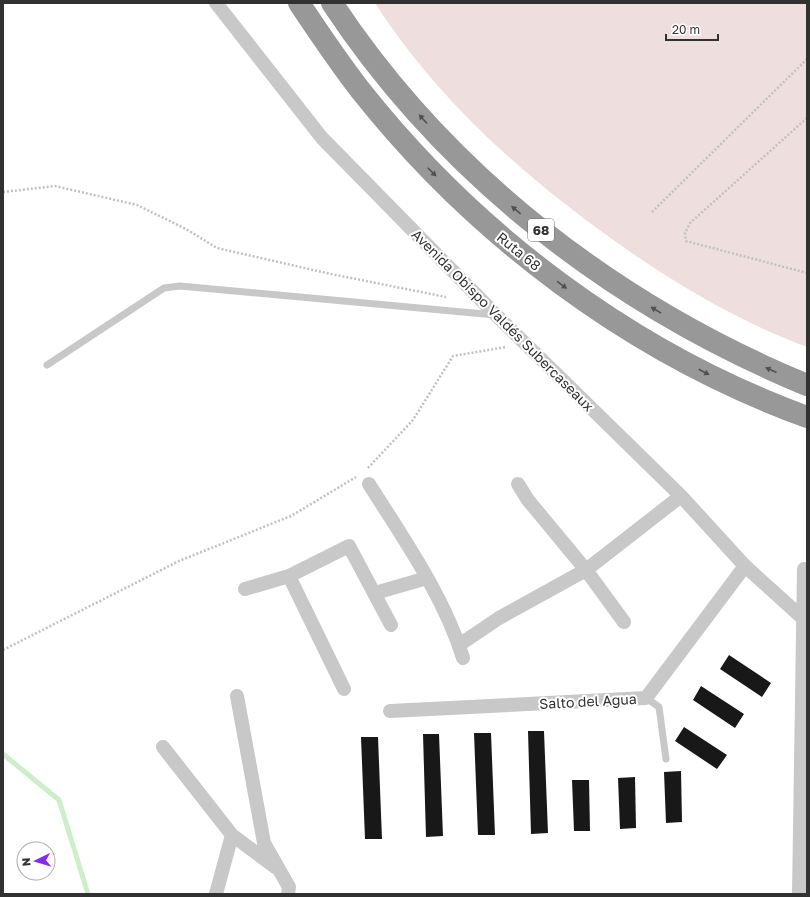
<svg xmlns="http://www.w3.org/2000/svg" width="810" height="897" font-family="'Golos Text',sans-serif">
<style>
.green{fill:#eedfde}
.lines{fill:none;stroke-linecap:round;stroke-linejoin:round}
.stream{stroke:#ccefca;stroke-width:5}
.building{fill:#181818}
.path{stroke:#c1c1c1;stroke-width:2.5;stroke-dasharray:2 2;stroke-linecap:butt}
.service{stroke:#c8c8c8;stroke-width:7}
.minor{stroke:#c8c8c8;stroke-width:14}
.motorway{stroke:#989898;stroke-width:22}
.oneway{fill:#505050}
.labels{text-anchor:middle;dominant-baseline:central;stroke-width:4;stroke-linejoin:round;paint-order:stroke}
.shield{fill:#fff;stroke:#6f6f6f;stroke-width:1}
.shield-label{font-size:13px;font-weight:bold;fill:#313131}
.street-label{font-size:14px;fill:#313131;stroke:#fff}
</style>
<rect width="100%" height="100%" fill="#fff"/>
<path class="green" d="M 375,3 L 807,3 L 807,347 C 737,321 672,282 612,239 C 521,174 436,98 375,3 Z"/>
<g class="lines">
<path class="stream" d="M 3,754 L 59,800 L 88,894"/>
</g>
<path class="building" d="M 729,655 L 771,683 L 762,697 L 720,669 Z
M 701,686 L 744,714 L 735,728 L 693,700 Z
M 684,727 L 727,755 L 717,769 L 675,741 Z
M 528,731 L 544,731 L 548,833 L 531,834 Z
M 474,733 L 491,733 L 495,835 L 478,835 Z
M 423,734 L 439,734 L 443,836 L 426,837 Z
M 361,737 L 378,737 L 382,839 L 365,839 Z
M 681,771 L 682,822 L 666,823 L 664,772 Z
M 635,777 L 636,828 L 620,829 L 618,778 Z
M 572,780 L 589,780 L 590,831 L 574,831 Z"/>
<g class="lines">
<path class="path" d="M 807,118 L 690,223 L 685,233 L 686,241 L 807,273
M 3,192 L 55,186 L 137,205 L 186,229 L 217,248 L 331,274 L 446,297
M 652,212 L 807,59
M 368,468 L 413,420 L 453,356 L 506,347
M 3,650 L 179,561 L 291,516 L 356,477"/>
<path class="service" d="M 47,365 L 164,288 L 180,286 L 495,315
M 646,698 L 659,707 L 666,759"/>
<path class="minor" d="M 216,3 L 322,138 L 497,316 L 681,496 L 745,566 L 807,622
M 369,484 C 403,538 444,596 463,658
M 518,484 L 528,500 L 586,570 L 624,622
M 289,576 L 344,689
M 245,589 L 289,576 L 349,546 L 391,625
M 375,593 L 427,578
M 459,645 L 499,618 L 586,570 L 681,496
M 237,696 L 264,843 L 289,887 L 288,894
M 390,711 L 646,698 L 745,566
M 163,747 L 232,835 L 275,867
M 216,894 L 232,835
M 799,894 L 804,569"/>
<path class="motorway" d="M 299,3 C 319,33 339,63 361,91 C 476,236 632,353 807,417
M 332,3 C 446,176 616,306 807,385"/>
</g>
<defs><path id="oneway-solid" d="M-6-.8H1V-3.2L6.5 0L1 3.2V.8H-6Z"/></defs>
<g class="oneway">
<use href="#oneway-solid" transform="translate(423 119) rotate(-132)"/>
<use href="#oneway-solid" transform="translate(432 172) rotate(45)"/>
<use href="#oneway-solid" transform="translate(516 210) rotate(-140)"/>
<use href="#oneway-solid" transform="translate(562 285) rotate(36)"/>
<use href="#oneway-solid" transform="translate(656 310) rotate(-149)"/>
<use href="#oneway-solid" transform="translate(771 370) rotate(-156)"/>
<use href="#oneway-solid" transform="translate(704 372) rotate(28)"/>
</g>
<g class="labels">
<rect class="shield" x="528" y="219" width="26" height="22" rx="3"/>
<g class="shield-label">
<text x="541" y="230">68</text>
</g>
<g class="street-label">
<text transform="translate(519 251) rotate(39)">Ruta 68</text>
<text transform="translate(503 320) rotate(45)">Avenida Obispo Valdés Subercaseaux</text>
<text transform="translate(588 701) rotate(-3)">Salto del Agua</text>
</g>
</g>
<rect width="810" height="897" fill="none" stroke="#313131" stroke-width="8"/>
<g transform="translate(36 861) rotate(265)"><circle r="19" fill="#ffffff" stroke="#adadad"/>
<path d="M0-3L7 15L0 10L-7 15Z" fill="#872af1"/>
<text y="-6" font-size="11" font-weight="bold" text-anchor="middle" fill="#313131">N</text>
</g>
<path d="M666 34v6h52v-6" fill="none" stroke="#313131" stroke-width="2"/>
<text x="672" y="34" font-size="12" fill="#313131" stroke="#ffffff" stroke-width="3" paint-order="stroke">20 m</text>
</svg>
